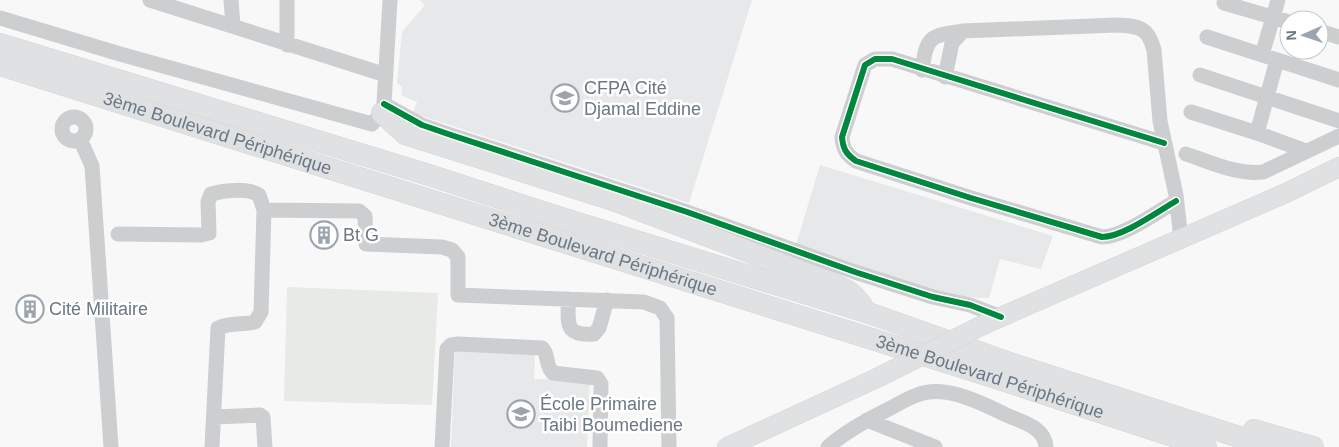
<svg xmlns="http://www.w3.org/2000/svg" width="1339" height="447" font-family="Arial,sans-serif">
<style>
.built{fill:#e7e8e9}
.green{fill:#e7eae5}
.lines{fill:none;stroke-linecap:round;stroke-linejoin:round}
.major-casing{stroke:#d5d6d6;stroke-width:20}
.highway-casing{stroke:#d5d5d6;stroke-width:22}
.minor{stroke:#cdcecf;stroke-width:15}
.major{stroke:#e0e1e2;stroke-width:19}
.highway{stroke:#e0e1e2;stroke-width:21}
.major-bridge-casing{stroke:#d5d6d6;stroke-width:20;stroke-linecap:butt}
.major-bridge{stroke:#e0e1e2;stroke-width:19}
.cycleway-casing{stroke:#fff;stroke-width:9}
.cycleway{stroke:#00873e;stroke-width:6}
.labels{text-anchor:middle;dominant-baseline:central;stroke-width:5;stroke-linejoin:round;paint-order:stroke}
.poi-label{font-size:18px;fill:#6a7886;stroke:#fff;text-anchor:start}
.street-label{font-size:18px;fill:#6a7886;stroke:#fff}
</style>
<rect width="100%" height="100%" fill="#f8f8f8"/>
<path class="built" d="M 420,0 L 752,0 L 689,203 L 413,113 L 417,102 L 401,95 L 402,87 L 397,83 L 402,32 L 425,5 Z
M 820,165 L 1053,236 L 1041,269 L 1000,259 L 989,298 L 951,297 L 795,248 Z
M 455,351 L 535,354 L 534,379 L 590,381 L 587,447 L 451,447 Z"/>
<path class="green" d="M 287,287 L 438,293 L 432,405 L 284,401 Z"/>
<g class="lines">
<g class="major-casing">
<path id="major" d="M 987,323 L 1286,193 L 1339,167
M 727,447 L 877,378"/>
</g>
<g class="highway-casing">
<g id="highway">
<path d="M 0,44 L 429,175 L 555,216 L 866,312 L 1010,363 L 1270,447"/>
<path id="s1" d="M 0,65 L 993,377 L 1206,447"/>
<path d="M 382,113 L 405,134 L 613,200 L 818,278 C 842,288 852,288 866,312"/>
<path d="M 1254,430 L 1313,447"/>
</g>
</g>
<path class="minor" d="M 150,0 L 386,75
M 231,0 L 233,26
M 287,0 L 287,45
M 1224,3 L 1289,22
M 0,18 L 120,54 L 372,124 L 382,113 L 384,104 L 390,0
M 1319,31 L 1339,37
M 1207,37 L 1339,80
M 1262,55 L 1278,0
M 922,70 C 927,36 929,36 963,31 L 1117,25 C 1139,26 1148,27 1154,50 L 1160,121 L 1176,195 L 1181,239
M 1200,75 L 1339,121
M 945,77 L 952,43 L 963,31
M 384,104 L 422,125 L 451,135 L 687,212 L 855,272 L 933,297 L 970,305 L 1001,317
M 1191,112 L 1257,133 L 1306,151
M62 129a12 12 0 1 1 24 0a12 12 0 1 1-24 0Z
M 1257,133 L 1277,60
M 80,139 L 92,166 L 111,447
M 1164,143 L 892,59 L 875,59 L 865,65 L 842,137 C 843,149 846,154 856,161 L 971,198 L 1102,237 C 1123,237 1157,212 1176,201
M 1186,154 C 1210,162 1237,175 1263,172 L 1339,136
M 264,210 L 359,211 L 365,216 L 366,244 L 442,247 L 452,250 L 458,257 L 458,295 L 644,302 L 660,308 L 667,318 L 669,447
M 118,234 L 201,235 L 209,233 L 208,202 L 211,194 C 225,190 248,188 259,195 L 264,210 L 261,312 L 255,322 C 243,325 229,322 218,328 L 212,447
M 568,299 C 569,323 563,336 594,334 L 599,328 L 607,300
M 214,417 L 260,415 L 263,417 L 265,447
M 867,420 L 935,447
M 442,447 L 447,349 L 451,345 L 458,344 L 542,348 C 549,354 545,366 553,373 L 597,378 L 601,384 L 600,447
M 828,447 C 845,432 863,422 883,412 C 894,407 905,399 917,395 C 947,383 984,405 1011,417 C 1026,423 1045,429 1046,447"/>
<use href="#major" class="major"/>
<use href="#highway" class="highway"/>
<g class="major-bridge-casing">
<path id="major-bridge" d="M 877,378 L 987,323"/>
</g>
<use href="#major-bridge" class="major-bridge"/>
<g class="cycleway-casing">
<path id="cycleway" d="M 384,104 L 422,125 L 451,135 L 687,212 L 855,272 L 933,297 L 970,305 L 1001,317
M 1164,143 L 892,59 L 875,59 L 865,65 L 842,137 C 843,149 846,154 856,161 L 971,198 L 1102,237 C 1123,237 1157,212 1176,201"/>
</g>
<use href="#cycleway" class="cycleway"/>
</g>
<defs>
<g id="university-ring" transform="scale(1.4375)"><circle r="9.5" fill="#fff" stroke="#9ca5ae" stroke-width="1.5"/><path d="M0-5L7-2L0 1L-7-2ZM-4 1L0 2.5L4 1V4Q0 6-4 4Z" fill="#9ca5ae"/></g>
<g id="building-ring" transform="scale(1.4375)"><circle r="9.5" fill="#fff" stroke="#9ca5ae" stroke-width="1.5"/><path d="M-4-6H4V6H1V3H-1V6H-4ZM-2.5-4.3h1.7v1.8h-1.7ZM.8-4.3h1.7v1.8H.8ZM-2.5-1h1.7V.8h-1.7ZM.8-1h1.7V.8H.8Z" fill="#9ca5ae"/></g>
<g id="school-ring" transform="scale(1.4375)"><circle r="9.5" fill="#fff" stroke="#9ca5ae" stroke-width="1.5"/><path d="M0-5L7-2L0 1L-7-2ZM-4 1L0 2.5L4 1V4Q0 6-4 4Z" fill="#9ca5ae"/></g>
</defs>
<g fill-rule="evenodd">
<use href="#university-ring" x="565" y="98"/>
<use href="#building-ring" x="324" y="235"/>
<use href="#building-ring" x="30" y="309"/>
<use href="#school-ring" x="521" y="414"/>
</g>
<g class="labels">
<g class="poi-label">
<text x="584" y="88">CFPA Cité<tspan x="584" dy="21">Djamal Eddine</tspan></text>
<text x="343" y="235">Bt G</text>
<text x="49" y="309">Cité Militaire</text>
<text x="540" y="404">École Primaire<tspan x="540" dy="21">Taibi Boumediene</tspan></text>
</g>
<g class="street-label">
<text stroke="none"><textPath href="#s1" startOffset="228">3ème Boulevard Périphérique</textPath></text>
<text stroke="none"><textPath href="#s1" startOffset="632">3ème Boulevard Périphérique</textPath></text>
<text stroke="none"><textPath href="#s1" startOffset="1038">3ème Boulevard Périphérique</textPath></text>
</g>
</g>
<g transform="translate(1304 35) rotate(268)"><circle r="24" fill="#ffffff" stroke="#c3c9cf"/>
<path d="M0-4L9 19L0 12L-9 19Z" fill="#9ca5ae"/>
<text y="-8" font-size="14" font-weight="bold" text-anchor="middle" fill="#6a7886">N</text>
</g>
</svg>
